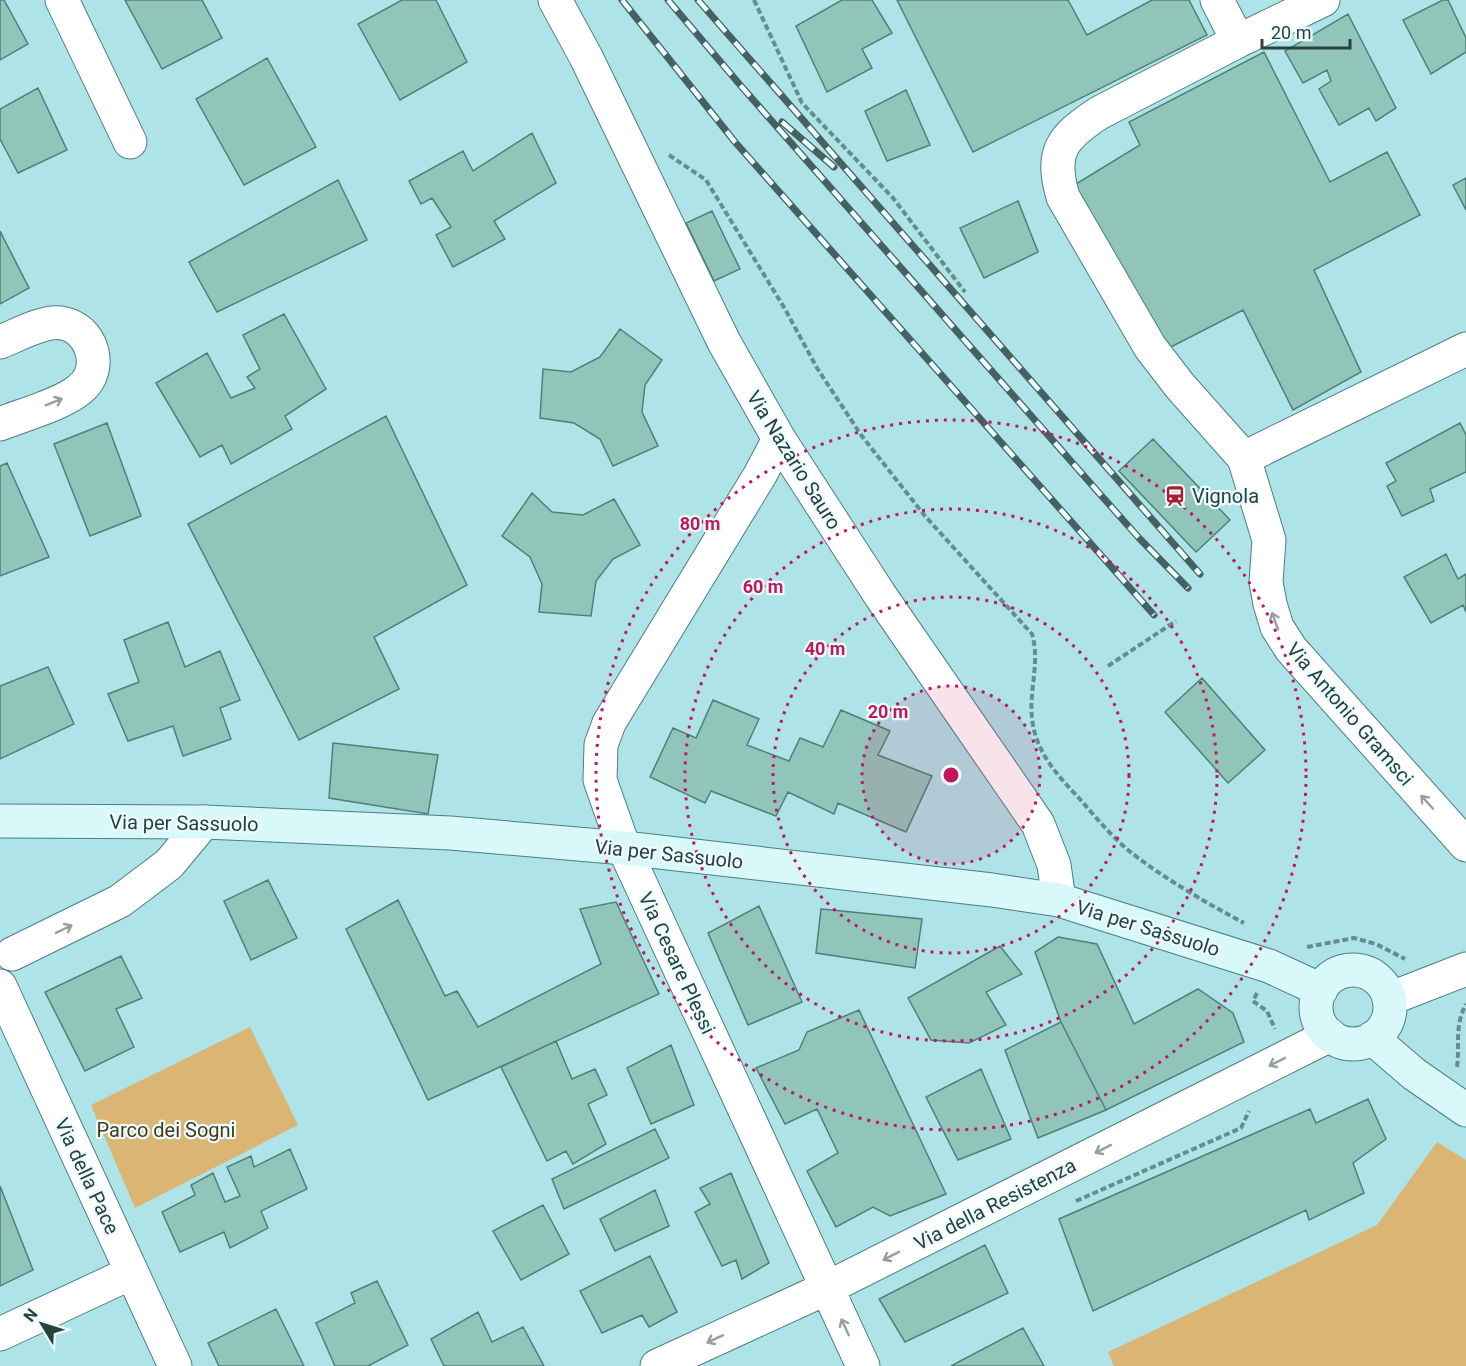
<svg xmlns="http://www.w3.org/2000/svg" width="1466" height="1366" font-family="Roboto,sans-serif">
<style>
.green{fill:#dab574}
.building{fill:#92c5ba;stroke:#4f8077;stroke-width:1.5}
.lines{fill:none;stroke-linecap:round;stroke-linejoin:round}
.street-casing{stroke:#4b7f82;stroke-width:35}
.secondary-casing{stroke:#4b7f82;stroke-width:35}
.path{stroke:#678c8e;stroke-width:4;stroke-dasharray:6 3;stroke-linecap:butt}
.street{stroke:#fff;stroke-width:33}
.secondary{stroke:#d9f8f9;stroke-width:33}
.rail-casing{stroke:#456263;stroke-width:7}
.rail{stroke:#edfdfe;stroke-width:4.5;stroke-dasharray:14;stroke-linecap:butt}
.oneway{stroke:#94a0a0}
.ring{fill:none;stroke:#c2185b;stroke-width:3;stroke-dasharray:3 6}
.labels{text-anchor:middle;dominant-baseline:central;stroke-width:4.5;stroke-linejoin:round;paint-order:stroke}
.street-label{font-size:20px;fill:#2a4041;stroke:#edfdfe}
.poi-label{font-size:20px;fill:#2a4041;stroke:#edfdfe;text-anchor:start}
.park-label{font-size:20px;fill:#49391b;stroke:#edfdfe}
.centre{fill:#c2185b;stroke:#edfdfe;stroke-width:3}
.ring-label{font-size:18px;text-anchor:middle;font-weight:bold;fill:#c2185b;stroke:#edfdfe;stroke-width:4.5;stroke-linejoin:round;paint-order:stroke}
</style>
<rect width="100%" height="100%" fill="#aee4e7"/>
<path class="green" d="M 250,1027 L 298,1125 L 135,1208 L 91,1105 Z
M 1437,1142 L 1466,1160 L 1466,1366 L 1114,1366 L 1108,1352 L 1377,1225 Z"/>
<path class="building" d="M 0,0 L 4,0 L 28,44 L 0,60 Z
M 125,0 L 202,0 L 222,38 L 162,69 Z
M 402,0 L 436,0 L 467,62 L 400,100 L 358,24 Z
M 842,0 L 872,0 L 892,33 L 862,49 L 872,68 L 827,92 L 796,26 Z
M 897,0 L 1068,0 L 1087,35 L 1152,0 L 1189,0 L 1207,35 L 973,152 Z
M 1443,0 L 1448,0 L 1466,38 L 1466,52 L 1431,74 L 1403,20 Z
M 1348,14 L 1396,108 L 1376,121 L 1369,108 L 1339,125 L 1319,89 L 1331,81 L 1327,70 L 1303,83 L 1285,51 Z
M 1264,52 L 1330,182 L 1387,152 L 1420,215 L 1314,270 L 1361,372 L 1293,410 L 1243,310 L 1167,349 L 1071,187 L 1140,145 L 1129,122 Z
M 267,58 L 316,147 L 244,185 L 196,99 Z
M 38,88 L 67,150 L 18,173 L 0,139 L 0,109 Z
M 906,90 L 930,145 L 887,161 L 865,111 Z
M 532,133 L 556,183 L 494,221 L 505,239 L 453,267 L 436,235 L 451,227 L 432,198 L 421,204 L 409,181 L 463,151 L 473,171 Z
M 1466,178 L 1466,210 L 1453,185 Z
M 338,180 L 367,240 L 217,312 L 189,262 Z
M 1018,201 L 1038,252 L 984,278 L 960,228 Z
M 712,211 L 740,269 L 714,281 L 686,223 Z
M 0,231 L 29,288 L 0,304 Z
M 284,314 L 326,389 L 285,416 L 292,429 L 231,464 L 222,445 L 200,457 L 156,383 L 207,353 L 231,398 L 255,388 L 247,377 L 260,369 L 243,335 Z
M 620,329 L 662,360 L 645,385 L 642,412 L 658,446 L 613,466 L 600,439 L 574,423 L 540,418 L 543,369 L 571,372 L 600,357 Z
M 386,416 L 467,585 L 374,637 L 399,689 L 299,740 L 188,524 Z
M 107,423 L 141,516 L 90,536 L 54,444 Z
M 1460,423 L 1466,435 L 1466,472 L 1430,489 L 1434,501 L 1402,516 L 1387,486 L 1396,481 L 1386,463 Z
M 1153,439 L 1230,520 L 1196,552 L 1119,471 Z
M 7,463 L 49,557 L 0,576 L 0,466 Z
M 532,493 L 552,512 L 583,515 L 614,499 L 640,545 L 613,559 L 596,581 L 591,616 L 539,612 L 542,584 L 530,557 L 502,536 Z
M 1446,554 L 1458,579 L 1466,574 L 1466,612 L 1463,605 L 1431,623 L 1404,577 Z
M 168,622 L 185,667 L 220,651 L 240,700 L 220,708 L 231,739 L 183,756 L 173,726 L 128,741 L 108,694 L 139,682 L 124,640 Z
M 48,667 L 74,724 L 0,759 L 0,686 Z
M 1202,678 L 1265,750 L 1228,783 L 1165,712 Z
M 713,700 L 759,719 L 747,745 L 789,761 L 800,738 L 823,747 L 841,710 L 890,731 L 878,755 L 932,776 L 906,832 L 838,803 L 834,814 L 788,792 L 776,816 L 711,791 L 705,803 L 650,777 L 673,728 L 696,738 Z
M 333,743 L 438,755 L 428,814 L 329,798 Z
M 268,880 L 297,938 L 251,960 L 224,901 Z
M 398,900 L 445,996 L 457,991 L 478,1027 L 601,964 L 580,909 L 616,902 L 659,994 L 428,1100 L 346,929 Z
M 759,906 L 802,1002 L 748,1025 L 708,933 Z
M 821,909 L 922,919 L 915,968 L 816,953 Z
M 1058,937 L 1097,944 L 1134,1024 L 1198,989 L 1233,1013 L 1244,1042 L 1106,1110 L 1061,1022 L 1035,952 Z
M 1000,946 L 1022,974 L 986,992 L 1006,1025 L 969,1043 L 931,1040 L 908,998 Z
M 121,956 L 142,998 L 116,1009 L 134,1047 L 85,1071 L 45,992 Z
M 859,1010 L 946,1194 L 890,1216 L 873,1207 L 836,1227 L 807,1171 L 838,1153 L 817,1109 L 785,1124 L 756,1068 L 799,1050 L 807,1032 Z
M 1061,1022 L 1106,1110 L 1038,1138 L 1005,1050 Z
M 556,1041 L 572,1079 L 595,1069 L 607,1095 L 588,1104 L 606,1144 L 573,1164 L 566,1151 L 547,1161 L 501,1067 Z
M 671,1045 L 694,1105 L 651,1124 L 627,1068 Z
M 981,1069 L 1011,1139 L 958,1160 L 926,1097 Z
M 1368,1099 L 1386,1139 L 1353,1163 L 1364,1193 L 1309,1220 L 1306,1210 L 1093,1311 L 1059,1219 L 1310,1109 L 1316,1123 Z
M 655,1129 L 669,1158 L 564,1209 L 552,1179 Z
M 290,1149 L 307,1189 L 261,1211 L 268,1228 L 230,1248 L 224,1232 L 180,1252 L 162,1212 L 195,1195 L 191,1185 L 213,1173 L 225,1202 L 240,1196 L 227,1167 L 251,1156 L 254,1167 Z
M 731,1173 L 769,1263 L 742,1279 L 736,1260 L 722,1266 L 695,1212 L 710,1204 L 700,1188 Z
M 0,1186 L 33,1270 L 0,1286 Z
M 655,1190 L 669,1226 L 615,1251 L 600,1219 Z
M 543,1205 L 569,1254 L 521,1280 L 493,1231 Z
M 985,1245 L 1008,1293 L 905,1342 L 879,1299 Z
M 650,1256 L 677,1312 L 649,1327 L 642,1315 L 602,1333 L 580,1291 Z
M 377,1281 L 408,1345 L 368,1366 L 335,1366 L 316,1323 L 355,1303 L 351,1293 Z
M 276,1309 L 304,1366 L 219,1366 L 208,1343 Z
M 478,1312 L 492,1342 L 523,1327 L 544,1366 L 444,1366 L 431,1339 Z
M 1023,1328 L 1044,1366 L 951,1366 Z"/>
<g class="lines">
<g class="street-casing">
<path id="street" d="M 62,0 L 130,142
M 555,0 L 586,57 L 724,342 L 779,439 L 880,595 L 1038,824 L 1054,865 L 1059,900
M 1217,0 L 1238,41
M 1323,0 L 1238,41 L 1099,113 C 1061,138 1050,152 1063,197 L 1150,347 L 1180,386 L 1244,458 L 1269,540 L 1266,582 L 1270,604 L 1277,627 L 1291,649 L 1466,845
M 0,342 C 16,336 44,320 61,323 C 92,327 105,369 80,389 C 63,404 22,415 0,424
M 779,439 L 760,475 L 609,723 L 601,745 L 600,780 L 624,848 L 863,1366
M 1244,458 L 1466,349
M 12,954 L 120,901 L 169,864 L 204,822
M 0,986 L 175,1366
M 1389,999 L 1466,969
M 0,1334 L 131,1273
M 657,1366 L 827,1288 L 1330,1035"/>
</g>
<g class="secondary-casing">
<path id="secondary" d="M 0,821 L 204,822 L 450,833 L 624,848 L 992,890 L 1059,900 L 1269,966 L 1321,990
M1316 1007a37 37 0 1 1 74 0a37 37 0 1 1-74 0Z
M 1372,1038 L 1414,1074 L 1466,1110"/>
</g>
<path class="path" d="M 754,0 L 802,103 L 893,198 L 965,292
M 669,155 L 706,180 L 785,309 L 817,368 L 861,435 L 925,516 L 1032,634 C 1041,664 1027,694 1033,725 C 1038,754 1058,776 1078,797 C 1094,815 1110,835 1128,850 C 1160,876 1208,904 1244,923
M 1108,666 L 1176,621
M 1307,947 L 1354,938 L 1376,944 L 1405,959
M 1257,993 L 1253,1001 L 1267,1011 L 1275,1029
M 1457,1067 C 1460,1044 1454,1027 1466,1004
M 1076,1201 L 1241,1128 L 1249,1111"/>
<use href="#street" class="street"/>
<use href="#secondary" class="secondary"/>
<g class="rail-casing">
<path id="rail" d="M 622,0 L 735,142 L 1154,615
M 668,0 L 741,86 L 1099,493 L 1139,538 L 1188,588
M 698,0 L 1200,574
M 782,122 L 834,167"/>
</g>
<use href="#rail" class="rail"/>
</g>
<defs><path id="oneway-shaft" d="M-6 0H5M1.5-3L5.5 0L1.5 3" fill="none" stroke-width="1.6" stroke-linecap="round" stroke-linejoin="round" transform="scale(1.5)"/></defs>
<g class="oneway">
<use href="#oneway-shaft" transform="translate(54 402) rotate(-22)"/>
<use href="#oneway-shaft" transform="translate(1275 621) rotate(-110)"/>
<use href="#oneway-shaft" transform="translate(1427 802) rotate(-132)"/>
<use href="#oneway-shaft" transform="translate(64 929) rotate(-26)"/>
<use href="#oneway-shaft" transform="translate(1277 1062) rotate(153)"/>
<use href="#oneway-shaft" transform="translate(1103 1149) rotate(153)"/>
<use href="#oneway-shaft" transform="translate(891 1256) rotate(153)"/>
<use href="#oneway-shaft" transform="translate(845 1327) rotate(-115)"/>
<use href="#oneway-shaft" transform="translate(715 1339) rotate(155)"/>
</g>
<circle cx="951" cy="775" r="89" fill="#c2185b" fill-opacity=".12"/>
<g class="ring">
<circle cx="951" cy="775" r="89"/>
<circle cx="951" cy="775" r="178"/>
<circle cx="951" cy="775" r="266"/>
<circle cx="951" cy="775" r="355"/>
</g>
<defs>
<g id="station-bare" transform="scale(1.62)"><path d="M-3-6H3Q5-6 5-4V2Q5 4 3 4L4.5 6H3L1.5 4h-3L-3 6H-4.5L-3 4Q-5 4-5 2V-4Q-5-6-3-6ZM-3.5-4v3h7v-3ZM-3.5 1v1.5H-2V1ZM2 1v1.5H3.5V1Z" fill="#af1b31" stroke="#edfdfe" stroke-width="2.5" paint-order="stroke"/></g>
</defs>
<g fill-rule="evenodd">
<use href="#station-bare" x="1175" y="496"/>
</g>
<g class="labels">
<g class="street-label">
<text transform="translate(794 460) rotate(58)">Via Nazario Sauro</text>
<text transform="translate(1350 714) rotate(49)">Via Antonio Gramsci</text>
<text transform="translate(184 823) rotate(1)">Via per Sassuolo</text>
<text transform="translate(669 854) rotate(6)">Via per Sassuolo</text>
<text transform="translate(1148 928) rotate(17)">Via per Sassuolo</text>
<text transform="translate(677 963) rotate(65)">Via Cesare Plessi</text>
<text transform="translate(87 1176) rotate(65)">Via della Pace</text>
<text transform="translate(995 1204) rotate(-27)">Via della Resistenza</text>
</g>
<g class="poi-label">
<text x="1192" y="496">Vignola</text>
</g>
<g class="park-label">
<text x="166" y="1130">Parco dei Sogni</text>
</g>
</g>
<circle cx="951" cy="775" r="9" class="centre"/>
<g class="ring-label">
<text x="700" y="530">80 m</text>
<text x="763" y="593">60 m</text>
<text x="825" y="655">40 m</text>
<text x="888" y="718">20 m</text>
</g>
<g transform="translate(42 1324) rotate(308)" stroke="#edfdfe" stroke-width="4.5" paint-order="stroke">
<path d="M0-4.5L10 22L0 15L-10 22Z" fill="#2a4041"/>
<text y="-9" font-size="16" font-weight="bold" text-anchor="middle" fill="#2a4041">N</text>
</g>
<path d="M1262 39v9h88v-9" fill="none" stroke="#2a4041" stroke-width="3"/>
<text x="1271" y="39" font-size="18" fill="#2a4041" stroke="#edfdfe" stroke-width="4.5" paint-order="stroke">20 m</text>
</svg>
